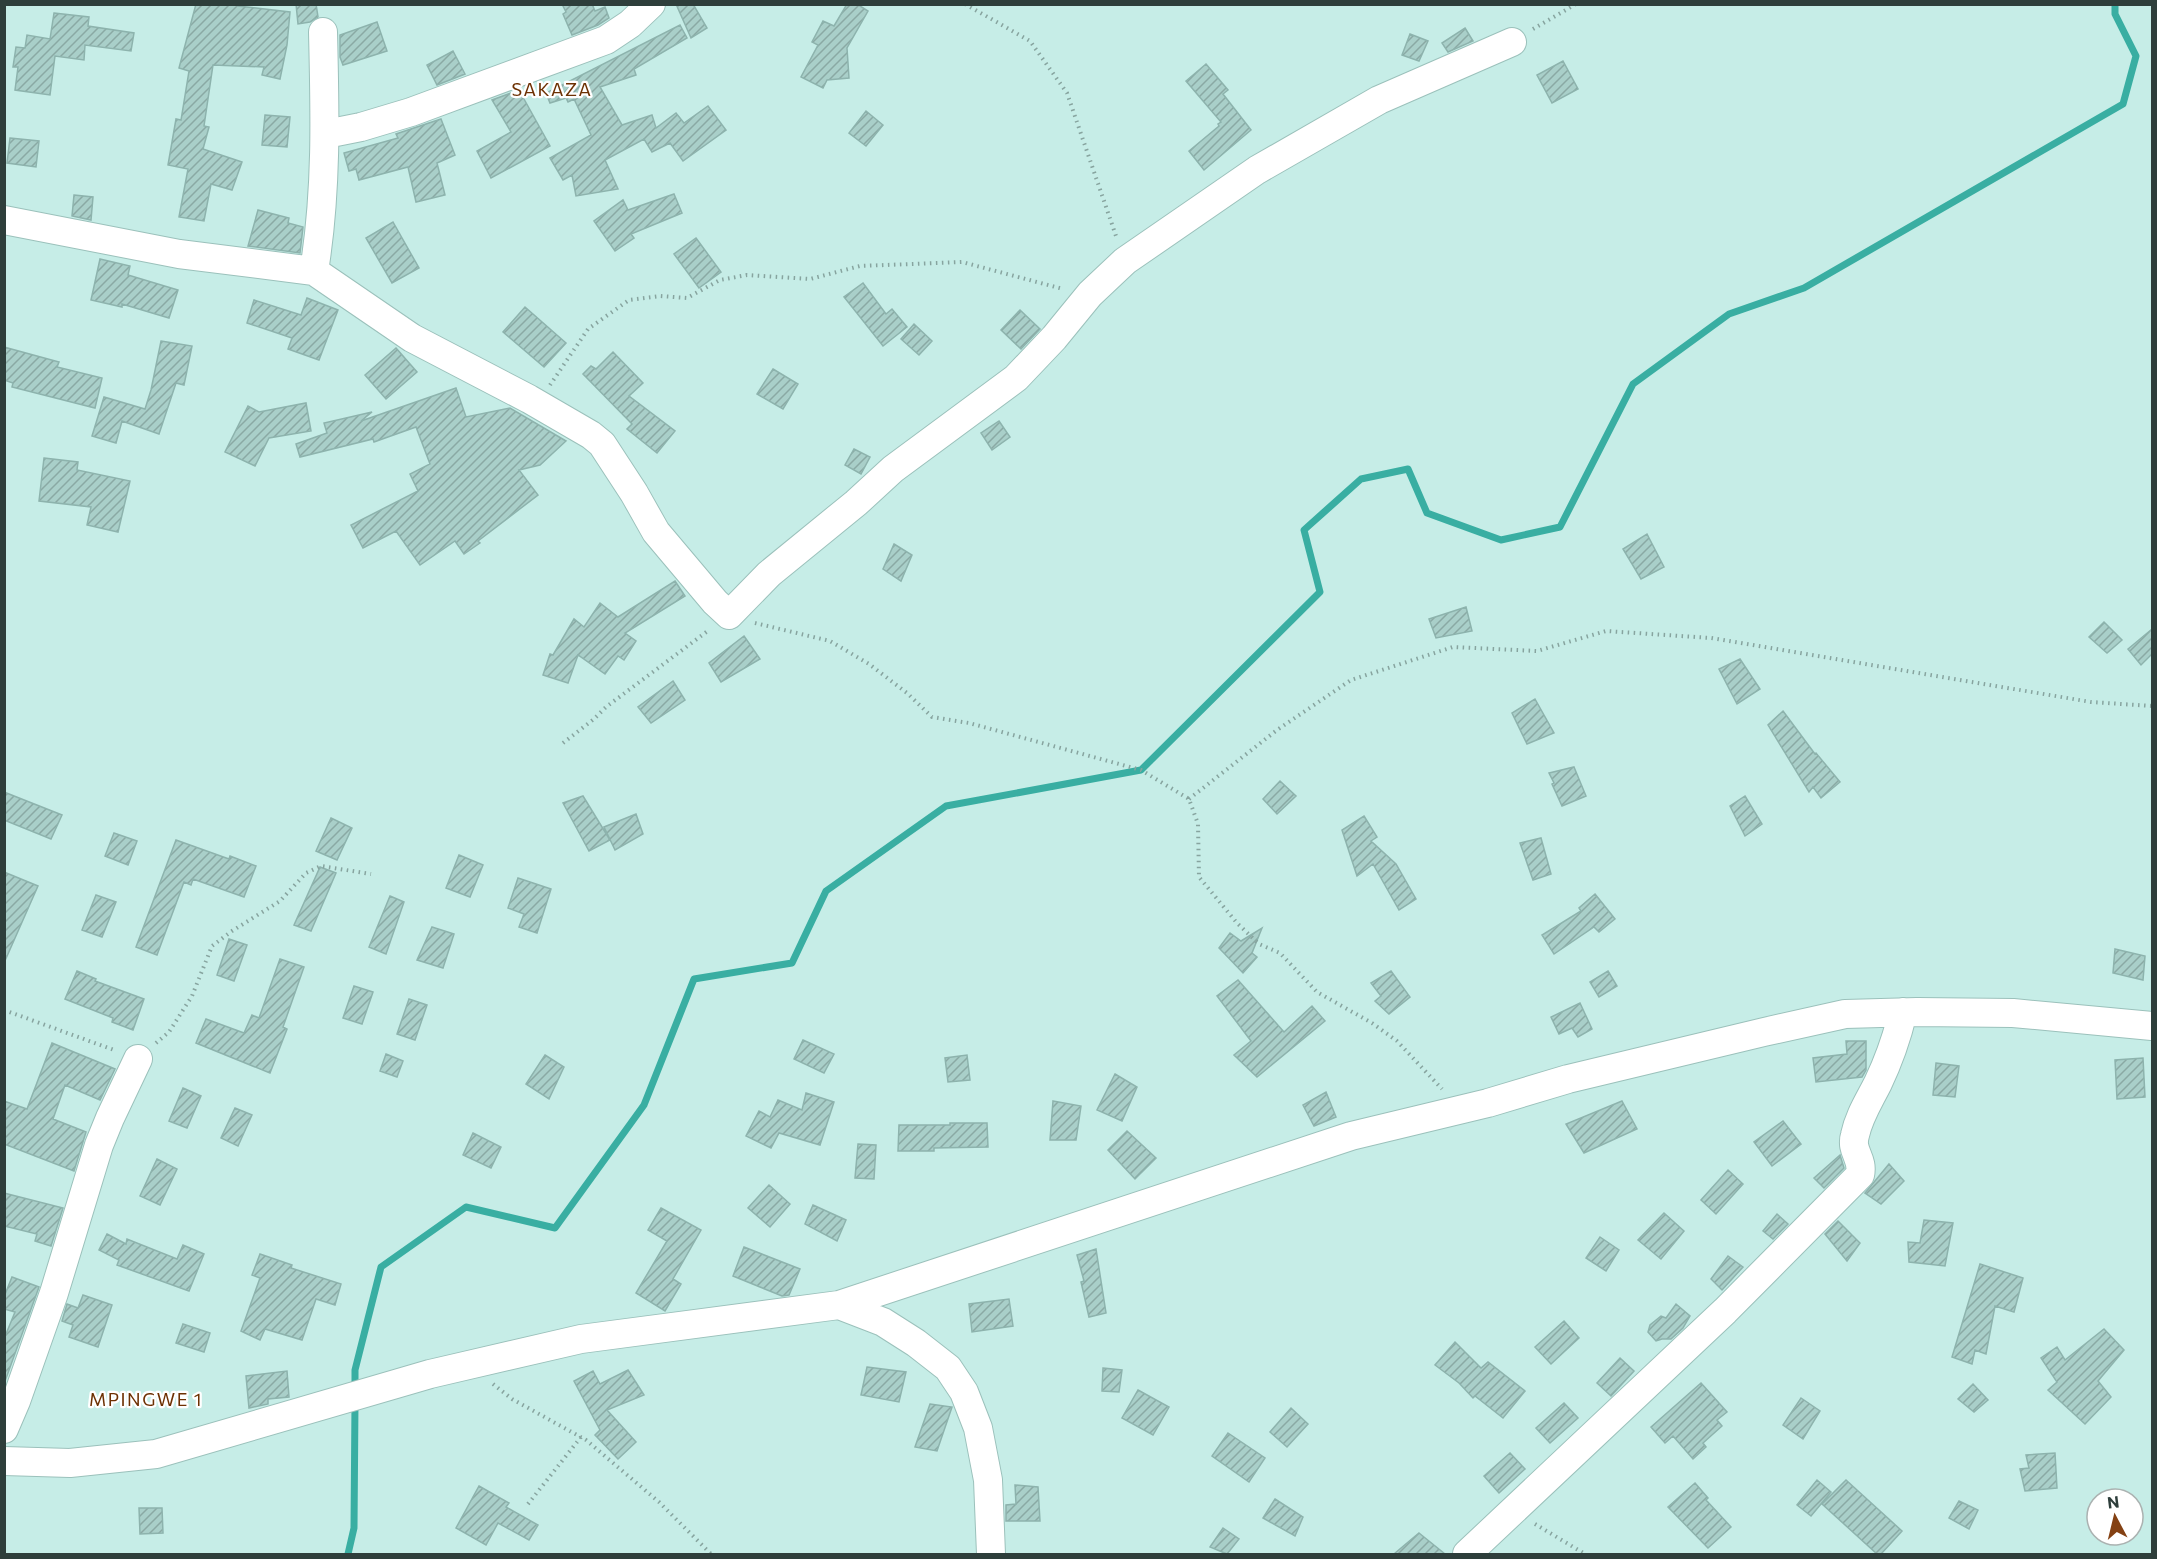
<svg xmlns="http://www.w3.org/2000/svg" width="2157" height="1559" font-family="Commissioner,sans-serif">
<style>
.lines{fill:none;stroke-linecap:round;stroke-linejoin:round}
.stream{stroke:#39aea2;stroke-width:7}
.building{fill:url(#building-hatch);stroke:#8db3ad;stroke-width:1.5}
.minor-casing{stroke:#9bc1bb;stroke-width:30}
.path{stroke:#87a49f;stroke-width:4;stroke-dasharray:1.5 4.5;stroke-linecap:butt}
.minor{stroke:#fff;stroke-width:28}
.labels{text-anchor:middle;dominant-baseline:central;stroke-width:4.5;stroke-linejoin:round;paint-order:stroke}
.quarter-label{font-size:18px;letter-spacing:1.5px;fill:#6d3103;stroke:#fff}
</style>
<defs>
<pattern id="building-hatch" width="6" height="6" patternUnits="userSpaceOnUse" patternTransform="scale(1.5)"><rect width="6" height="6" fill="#a9cfc9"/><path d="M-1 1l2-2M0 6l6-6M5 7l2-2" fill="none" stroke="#8aa9a4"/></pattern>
</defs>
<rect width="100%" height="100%" fill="#c6ede7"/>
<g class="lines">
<path class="stream" d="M 355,1388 L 355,1370 L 381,1267 L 466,1207 L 555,1228 L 644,1105 L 694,979 L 792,963 L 826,891 L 946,806 L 1141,770 L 1320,592 L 1304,530 L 1361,479 L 1408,469 L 1427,513 L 1501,540 L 1560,527 L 1633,384 L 1729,314 L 1804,288 L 2123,104 L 2136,56 L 2115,14 L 2115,4
M 348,1554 L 354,1528 L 355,1402"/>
</g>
<path class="building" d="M 196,4 L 238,4 L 238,6 L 290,12 L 287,45 L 280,79 L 262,75 L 264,67 L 213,65 L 204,126 L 209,127 L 203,149 L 242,162 L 232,190 L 211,184 L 204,221 L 179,217 L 188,169 L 168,165 L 176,119 L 181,120 L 189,71 L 179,68 Z
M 296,4 L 316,4 L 318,17 L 310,22 L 298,24 Z
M 562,4 L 592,4 L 595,11 L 605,7 L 609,18 L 598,25 L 572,35 L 563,14 L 566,12 Z
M 676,4 L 693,4 L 707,28 L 691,38 Z
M 847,4 L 857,4 L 868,11 L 847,48 L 849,78 L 827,80 L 823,88 L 801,77 L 818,45 L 812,42 L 823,21 L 834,26 Z
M 54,13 L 89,17 L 88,26 L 134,33 L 131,51 L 85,45 L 84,60 L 55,56 L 50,95 L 15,90 L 18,67 L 13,67 L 16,47 L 25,48 L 27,35 L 50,39 Z
M 377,22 L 387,51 L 343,65 L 340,57 L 340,35 Z
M 680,25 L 687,38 L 634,69 L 636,75 L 600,87 L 622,125 L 652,115 L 656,128 L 676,113 L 684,123 L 708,106 L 726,130 L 683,161 L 670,143 L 652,152 L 644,139 L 605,160 L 618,189 L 576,196 L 572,175 L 563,180 L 550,158 L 591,135 L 574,99 L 568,102 L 566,98 L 550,103 L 546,93 Z
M 1465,28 L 1473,41 L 1448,52 L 1442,43 Z
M 1410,34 L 1428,41 L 1419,61 L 1402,55 Z
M 453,51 L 465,74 L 437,85 L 427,65 Z
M 1563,61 L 1578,89 L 1552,103 L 1537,75 Z
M 1206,64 L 1228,90 L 1223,94 L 1251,130 L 1204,170 L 1189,151 L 1219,126 L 1218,124 L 1221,122 L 1186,81 Z
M 519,90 L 550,146 L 491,178 L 477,151 L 511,132 L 492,100 Z
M 866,111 L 883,125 L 866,146 L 849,133 Z
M 265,115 L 290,117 L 287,147 L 262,145 Z
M 441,119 L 455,155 L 437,163 L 445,195 L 416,202 L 408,167 L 359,180 L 356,169 L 349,171 L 344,153 L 398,138 L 396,134 Z
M 10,138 L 39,141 L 36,167 L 7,163 Z
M 674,194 L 682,213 L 631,234 L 634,238 L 615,251 L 594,221 L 623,200 L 628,210 Z
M 74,195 L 93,197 L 91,220 L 72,216 Z
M 258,210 L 289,218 L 288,223 L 303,227 L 300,253 L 248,246 Z
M 393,222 L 419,268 L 392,283 L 366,238 Z
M 696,238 L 721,272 L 699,288 L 674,254 Z
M 100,259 L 130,266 L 128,275 L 178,290 L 169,318 L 122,304 L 122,307 L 91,300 Z
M 863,283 L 886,314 L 892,309 L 907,327 L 883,346 L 844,297 Z
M 307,298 L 338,310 L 319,360 L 288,349 L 292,338 L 247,323 L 254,300 L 301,315 Z
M 525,307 L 566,343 L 544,367 L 503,332 Z
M 1020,310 L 1040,329 L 1021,349 L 1001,330 Z
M 914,324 L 932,341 L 919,355 L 901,339 Z
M 161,341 L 192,346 L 184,385 L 176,383 L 159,434 L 122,421 L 116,443 L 92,436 L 104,397 L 145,409 L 151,390 Z
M 4,347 L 59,362 L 57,367 L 102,378 L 95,408 L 12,387 L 13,383 L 4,380 Z
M 396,348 L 417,372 L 386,399 L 365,375 Z
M 613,352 L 643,383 L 629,396 L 675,431 L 657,453 L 627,429 L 632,424 L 583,374 L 591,366 L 596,369 Z
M 773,369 L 798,384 L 783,409 L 757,394 Z
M 456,388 L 466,417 L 510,408 L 566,441 L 540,465 L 519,470 L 538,495 L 478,541 L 480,543 L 464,554 L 455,541 L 420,565 L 396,531 L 363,548 L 351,525 L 418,491 L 410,474 L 430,464 L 416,427 L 374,442 L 373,439 L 300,457 L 296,444 L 327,433 L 324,423 L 372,412 L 361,421 Z
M 306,403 L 311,431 L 269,438 L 255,466 L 225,452 L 248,406 L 259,412 Z
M 999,421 L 1010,437 L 992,450 L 981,433 Z
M 854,449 L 870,457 L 861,474 L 845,465 Z
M 44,458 L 78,462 L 77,470 L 130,481 L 118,532 L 87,525 L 91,507 L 39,501 Z
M 1647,534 L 1664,567 L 1641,579 L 1623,549 Z
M 894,544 L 912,555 L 901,581 L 883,569 Z
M 675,581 L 685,596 L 625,633 L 636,641 L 624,660 L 618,656 L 605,674 L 578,655 L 568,683 L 543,675 L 550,654 L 553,655 L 574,619 L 584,627 L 600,603 L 618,617 Z
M 1466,607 L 1472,631 L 1436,638 L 1429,619 Z
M 2104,622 L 2122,640 L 2107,653 L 2089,637 Z
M 2152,629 L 2152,654 L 2141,665 L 2128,649 Z
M 744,636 L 760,659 L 721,682 L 709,663 Z
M 1740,659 L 1760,689 L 1737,704 L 1719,669 Z
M 673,681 L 685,700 L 651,723 L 638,707 Z
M 1535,699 L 1554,733 L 1527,744 L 1512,713 Z
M 1783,711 L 1815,754 L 1816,753 L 1840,782 L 1821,798 L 1813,787 L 1809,792 L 1768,725 Z
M 1574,767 L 1586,796 L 1562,806 L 1552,784 L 1554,783 L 1549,773 Z
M 1280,781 L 1296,796 L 1277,814 L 1263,799 Z
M 4,792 L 62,815 L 51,839 L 4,820 Z
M 583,796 L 610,840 L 589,851 L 563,803 Z
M 1745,796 L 1762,824 L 1745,836 L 1730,806 Z
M 636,814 L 643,834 L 615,850 L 604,827 Z
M 1364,816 L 1377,837 L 1371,841 L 1396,864 L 1416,899 L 1399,910 L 1373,864 L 1357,876 L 1342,830 Z
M 331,818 L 352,828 L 337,860 L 316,851 Z
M 114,833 L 137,841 L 128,865 L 105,856 Z
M 1541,838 L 1551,874 L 1533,880 L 1520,843 Z
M 176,840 L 229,859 L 230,856 L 256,866 L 244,897 L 193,879 L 191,885 L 184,882 L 157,955 L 136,947 Z
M 459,855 L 483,865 L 470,897 L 446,888 Z
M 320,867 L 336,873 L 311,931 L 294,925 Z
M 4,872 L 38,886 L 4,963 Z
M 518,878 L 551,889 L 537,933 L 519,927 L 524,914 L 508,908 Z
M 1595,894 L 1615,919 L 1599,932 L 1594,927 L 1554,954 L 1542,935 L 1581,911 L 1579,908 Z
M 96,895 L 116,902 L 102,937 L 82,930 Z
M 390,896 L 404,902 L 386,954 L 369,947 Z
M 432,927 L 454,934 L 443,968 L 417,960 Z
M 1262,928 L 1252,953 L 1257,957 L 1243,973 L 1219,948 L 1230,933 L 1241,941 Z
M 229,939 L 247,945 L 234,981 L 217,975 Z
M 2115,949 L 2145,956 L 2143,980 L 2113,973 Z
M 280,959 L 304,967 L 283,1027 L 287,1029 L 270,1073 L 196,1043 L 206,1019 L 244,1033 L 252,1015 L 259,1018 Z
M 77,971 L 96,979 L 95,981 L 144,999 L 133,1030 L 112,1022 L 113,1018 L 65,999 Z
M 1391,971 L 1410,997 L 1389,1014 L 1375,1001 L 1381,996 L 1371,983 Z
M 1608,971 L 1617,986 L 1599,997 L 1590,982 Z
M 1238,980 L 1284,1032 L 1312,1006 L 1325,1021 L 1257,1077 L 1234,1055 L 1251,1041 L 1217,996 Z
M 354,986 L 373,992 L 362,1024 L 343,1018 Z
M 409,999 L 427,1005 L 415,1040 L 397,1034 Z
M 1580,1003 L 1592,1029 L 1578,1037 L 1572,1028 L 1559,1034 L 1551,1017 Z
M 803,1040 L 834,1054 L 824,1073 L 794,1059 Z
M 1846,1041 L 1866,1041 L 1866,1070 L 1862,1077 L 1816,1082 L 1813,1058 L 1847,1054 Z
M 52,1043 L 115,1069 L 100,1100 L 65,1085 L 53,1119 L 86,1132 L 74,1171 L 4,1144 L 4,1101 L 27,1109 Z
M 386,1054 L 403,1061 L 397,1077 L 380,1071 Z
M 545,1055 L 564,1067 L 549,1099 L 526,1084 Z
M 967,1055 L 970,1080 L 948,1082 L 945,1058 Z
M 2143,1058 L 2145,1097 L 2117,1099 L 2115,1060 Z
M 1936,1063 L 1959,1066 L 1955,1097 L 1933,1095 Z
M 1115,1074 L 1137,1087 L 1122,1121 L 1097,1110 Z
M 183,1088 L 201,1096 L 187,1128 L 169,1121 Z
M 1326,1092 L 1336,1117 L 1314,1126 L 1303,1105 Z
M 806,1093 L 834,1102 L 820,1145 L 779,1133 L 771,1148 L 746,1136 L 759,1111 L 770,1117 L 778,1100 L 802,1110 Z
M 1053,1101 L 1081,1106 L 1076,1140 L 1050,1140 Z
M 1622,1101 L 1637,1129 L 1584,1153 L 1566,1124 Z
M 235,1108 L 252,1115 L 238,1146 L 221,1138 Z
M 1783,1121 L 1801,1144 L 1772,1166 L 1754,1142 Z
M 950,1123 L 987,1123 L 988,1147 L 934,1148 L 934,1151 L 898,1151 L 899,1125 L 950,1125 Z
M 1127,1131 L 1156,1158 L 1135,1179 L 1108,1150 Z
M 473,1133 L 501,1147 L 491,1168 L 463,1155 Z
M 858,1144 L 876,1145 L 874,1179 L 855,1178 Z
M 1840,1155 L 1844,1168 L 1824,1188 L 1814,1178 Z
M 157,1159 L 177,1169 L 160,1205 L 140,1196 Z
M 1889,1164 L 1904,1181 L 1881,1204 L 1865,1193 Z
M 1728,1170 L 1743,1184 L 1716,1214 L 1701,1200 Z
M 769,1185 L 790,1204 L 770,1227 L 748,1208 Z
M 4,1193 L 63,1208 L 51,1246 L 35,1241 L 37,1234 L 4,1226 Z
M 813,1205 L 846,1220 L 837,1241 L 805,1224 Z
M 661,1208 L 701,1230 L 673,1279 L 681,1284 L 665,1311 L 636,1293 L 667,1241 L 648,1230 Z
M 1664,1213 L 1684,1231 L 1661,1259 L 1638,1240 Z
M 1777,1214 L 1788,1224 L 1773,1239 L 1763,1231 Z
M 1924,1220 L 1953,1223 L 1945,1266 L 1909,1262 L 1908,1242 L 1920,1243 Z
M 1838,1221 L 1860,1243 L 1847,1261 L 1825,1234 Z
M 107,1234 L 126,1244 L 127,1239 L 177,1259 L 183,1245 L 204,1254 L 189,1291 L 117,1265 L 119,1260 L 99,1250 Z
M 1600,1237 L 1619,1250 L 1606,1271 L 1586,1258 Z
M 744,1247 L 800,1269 L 789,1295 L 782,1296 L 733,1276 Z
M 1096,1249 L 1106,1313 L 1089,1317 L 1081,1282 L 1084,1281 L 1077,1255 Z
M 260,1254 L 292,1265 L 291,1268 L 341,1284 L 335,1305 L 316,1299 L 302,1340 L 265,1329 L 260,1340 L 241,1331 L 260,1278 L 252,1275 Z
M 1728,1256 L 1743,1267 L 1722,1290 L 1711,1279 Z
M 1980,1264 L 2023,1278 L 2014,1312 L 1995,1306 L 1986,1354 L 1975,1350 L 1972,1364 L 1952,1357 Z
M 12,1277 L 39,1287 L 4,1384 L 4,1339 L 15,1312 L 4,1309 L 4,1297 Z
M 83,1295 L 112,1305 L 98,1347 L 69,1337 L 73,1325 L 62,1321 L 67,1304 L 78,1308 Z
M 1009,1299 L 1013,1326 L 972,1332 L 969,1304 Z
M 1676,1304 L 1690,1316 L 1683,1328 L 1671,1339 L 1662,1339 L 1656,1341 L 1648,1332 L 1650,1325 L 1661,1316 L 1666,1318 Z
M 1564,1321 L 1579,1338 L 1551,1364 L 1535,1347 Z
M 183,1324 L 210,1333 L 204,1352 L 176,1343 Z
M 2104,1329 L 2124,1350 L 2098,1381 L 2111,1397 L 2085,1424 L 2048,1390 L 2057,1382 L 2041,1358 L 2057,1347 L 2065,1360 Z
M 1455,1342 L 1481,1368 L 1488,1362 L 1525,1391 L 1503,1418 L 1475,1396 L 1473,1398 L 1459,1383 L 1435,1365 Z
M 1620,1358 L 1634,1371 L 1611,1396 L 1597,1383 Z
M 867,1367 L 906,1372 L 899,1402 L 861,1395 Z
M 1103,1368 L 1122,1370 L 1119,1392 L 1102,1391 Z
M 628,1370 L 644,1395 L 607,1410 L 636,1442 L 618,1459 L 595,1435 L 600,1430 L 574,1381 L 593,1371 L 600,1384 Z
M 287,1371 L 289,1397 L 268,1399 L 268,1404 L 249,1408 L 246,1376 Z
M 1701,1383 L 1727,1412 L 1717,1420 L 1722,1426 L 1703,1443 L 1706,1447 L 1693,1459 L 1673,1436 L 1665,1443 L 1651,1427 Z
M 1973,1384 L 1988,1400 L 1974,1412 L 1958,1399 Z
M 1138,1390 L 1169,1407 L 1153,1435 L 1122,1418 Z
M 1801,1398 L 1820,1411 L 1803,1439 L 1783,1425 Z
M 1564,1403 L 1578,1418 L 1550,1443 L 1536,1428 Z
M 930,1404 L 952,1407 L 937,1451 L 915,1447 Z
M 1291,1408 L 1308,1424 L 1287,1447 L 1270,1432 Z
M 1228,1433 L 1265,1458 L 1249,1482 L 1212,1456 Z
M 1510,1453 L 1525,1469 L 1499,1493 L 1484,1476 Z
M 2055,1453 L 2057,1488 L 2025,1491 L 2020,1469 L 2029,1468 L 2026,1455 Z
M 1817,1480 L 1831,1492 L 1811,1516 L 1797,1505 Z
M 1846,1480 L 1902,1531 L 1881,1554 L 1877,1554 L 1822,1504 Z
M 1695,1483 L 1708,1498 L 1706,1500 L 1731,1527 L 1708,1548 L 1668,1507 Z
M 1015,1485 L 1038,1487 L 1040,1521 L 1006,1521 L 1006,1505 L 1016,1504 Z
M 479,1486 L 509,1503 L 506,1507 L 538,1525 L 529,1540 L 498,1523 L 486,1545 L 456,1528 Z
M 1275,1499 L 1303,1517 L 1295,1536 L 1263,1518 Z
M 1959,1501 L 1978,1510 L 1969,1529 L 1949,1518 Z
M 139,1508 L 162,1508 L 163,1533 L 140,1534 Z
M 1223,1528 L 1239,1539 L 1227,1554 L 1210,1547 Z
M 1419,1533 L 1445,1554 L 1394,1554 Z"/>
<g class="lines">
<g class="minor-casing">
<path id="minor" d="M 326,134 L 361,127 L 411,112 L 606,40 L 630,24 L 651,4
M 4,220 L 179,254 L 314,271 L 412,338 L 529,399 L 591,435 L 602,444 L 634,493 L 656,532 L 715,602 L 729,615 L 769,574 L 856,503 L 893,469 L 1016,378 L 1054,338 L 1090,294 L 1125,261 L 1257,170 L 1379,100 L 1512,42
M 314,271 C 327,191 325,113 323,32
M 839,1305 L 883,1322 L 916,1343 L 948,1368 L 964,1392 L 978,1428 L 988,1480 L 991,1554
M 4,1429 L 16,1401 L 54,1293 L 99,1145 L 110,1118 L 138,1059
M 4,1461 L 70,1463 L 156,1454 L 430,1374 L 581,1339 L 839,1305 L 1351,1136 L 1488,1103 L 1568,1079 L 1764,1032 L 1845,1014 L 1917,1012 L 2013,1013 L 2152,1026
M 1467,1554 L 1725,1311 L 1860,1175 C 1864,1158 1850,1152 1855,1135 C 1859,1116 1869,1101 1878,1083 C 1889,1060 1897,1037 1903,1012"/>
</g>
<path class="path" d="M 965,4 L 1030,41 L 1067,93 L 1116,236
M 1533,29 L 1576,4
M 550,385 L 588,329 L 629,300 L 660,296 L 687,298 L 720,280 L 747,275 L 810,279 L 860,266 L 962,262 L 1063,289
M 755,623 L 830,641 L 869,664 L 907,693 L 932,717 L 969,723 L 1141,770 L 1189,799 L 1198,824 L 1199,877 L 1237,923 L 1259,944 L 1280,953 L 1317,992 L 1372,1023 L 1397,1041 L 1442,1089
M 563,743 L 594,719 L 606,707 L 709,630
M 1189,799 L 1277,730 L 1351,680 L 1453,647 L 1537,651 L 1606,631 L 1711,638 L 2091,702 L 2152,706
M 4,1010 L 114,1050
M 156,1043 L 169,1032 L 192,996 L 212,946 L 232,931 L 280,901 L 306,873 L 321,866 L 371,874
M 493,1384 L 512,1399 L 586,1440 L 659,1502 L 711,1554
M 528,1504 L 581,1437
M 1535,1524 L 1585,1554"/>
<use href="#minor" class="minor"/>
</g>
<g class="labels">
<g class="quarter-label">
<text x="552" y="89">SAKAZA</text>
<text x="146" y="1399">MPINGWE 1</text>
</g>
</g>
<rect width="2157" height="1559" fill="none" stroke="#2e3e3b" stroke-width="12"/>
<g transform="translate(2115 1517) rotate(353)"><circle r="28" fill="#ffffff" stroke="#abb2b1" stroke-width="1.5"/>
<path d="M0-4.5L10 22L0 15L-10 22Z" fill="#844113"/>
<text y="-9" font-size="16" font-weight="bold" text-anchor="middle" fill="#2e3e3b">N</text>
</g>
</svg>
